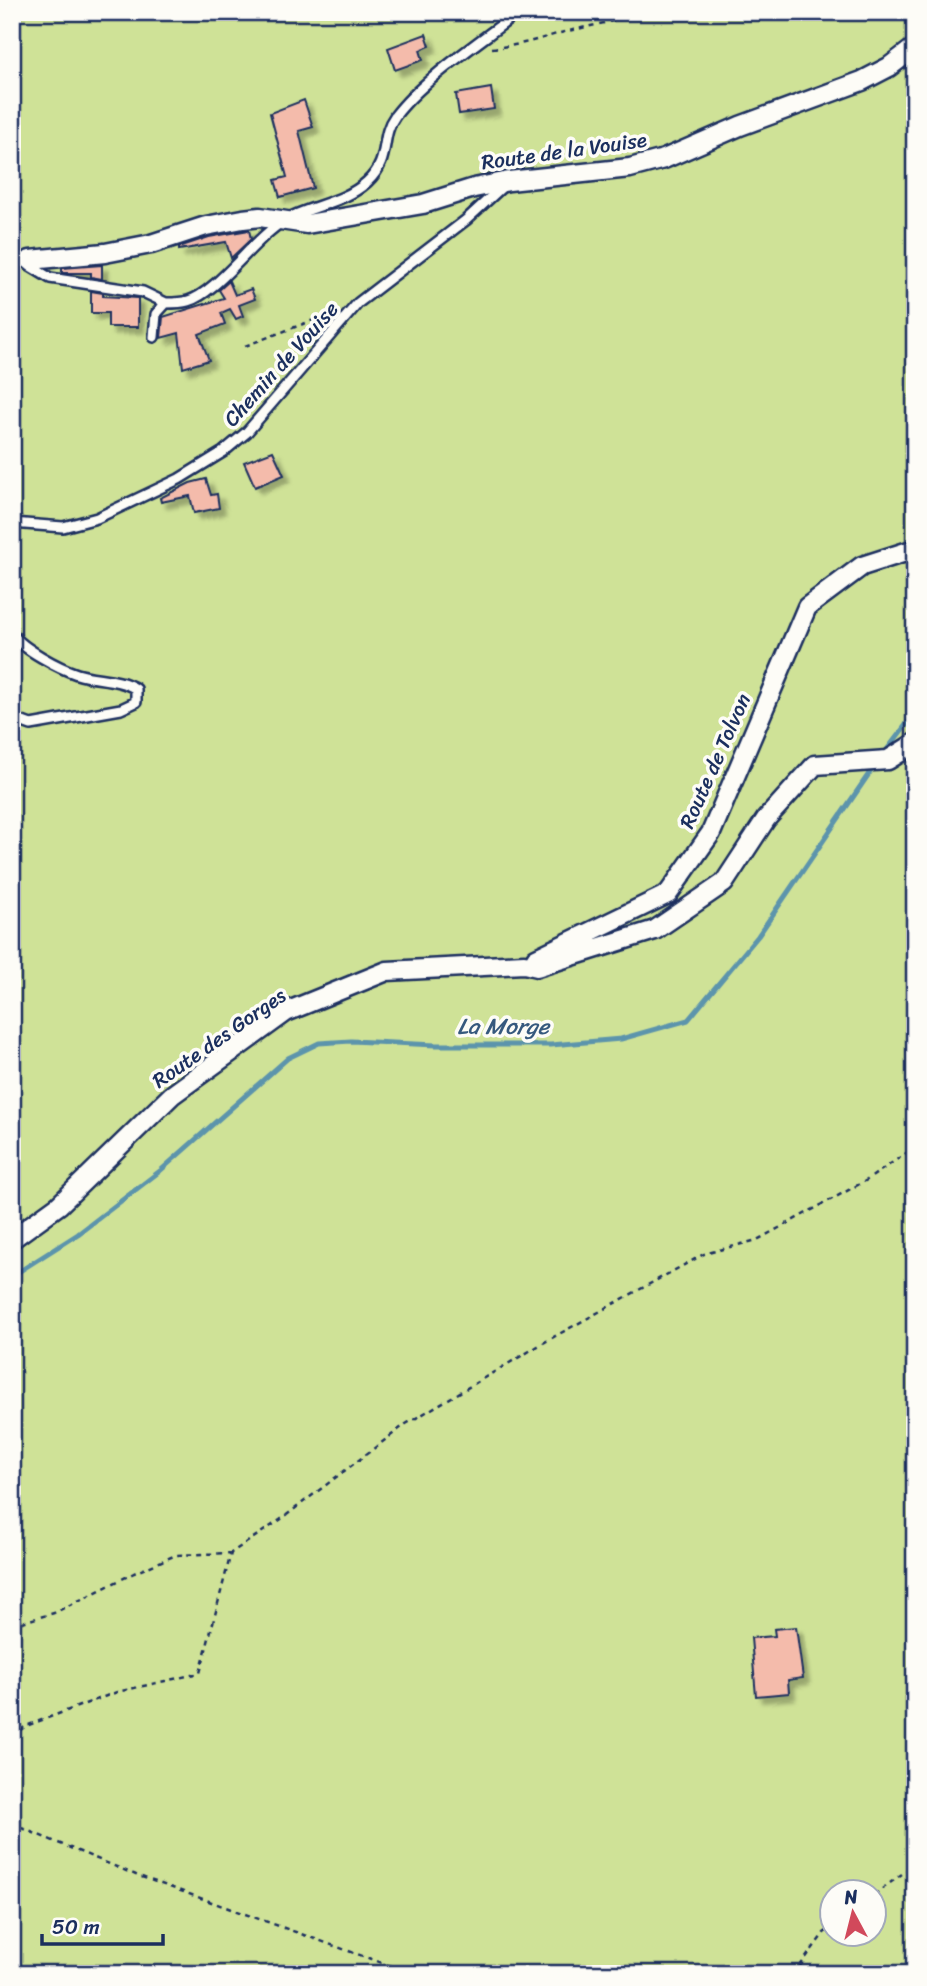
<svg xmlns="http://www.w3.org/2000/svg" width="927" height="1986" font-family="Sriracha,sans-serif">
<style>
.green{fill:#cfe297;stroke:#75887a;stroke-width:2;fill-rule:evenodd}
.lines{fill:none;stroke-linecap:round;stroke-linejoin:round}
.stream{stroke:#5c94ac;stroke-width:5}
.building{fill:#f4bbab;stroke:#1b2f5e;stroke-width:2;filter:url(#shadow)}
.service-casing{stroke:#1b2f5e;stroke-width:14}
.minor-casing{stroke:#1b2f5e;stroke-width:23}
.path{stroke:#1b2f5e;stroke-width:2.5;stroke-dasharray:5 5;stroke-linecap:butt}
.service{stroke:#fdfcf7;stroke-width:9}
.minor{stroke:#fdfcf7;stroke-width:18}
.labels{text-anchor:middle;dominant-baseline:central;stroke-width:7;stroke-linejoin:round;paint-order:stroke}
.street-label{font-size:21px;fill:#1b2f5e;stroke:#fdfcf7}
.water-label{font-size:23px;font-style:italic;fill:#36597e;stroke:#fdfcf7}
</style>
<defs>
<filter id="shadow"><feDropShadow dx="6" dy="6" stdDeviation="2" flood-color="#0004"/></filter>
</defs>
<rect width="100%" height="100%" fill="#fdfcf7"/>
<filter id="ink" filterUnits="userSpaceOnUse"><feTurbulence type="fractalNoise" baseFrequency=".0143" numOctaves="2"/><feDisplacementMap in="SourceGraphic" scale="14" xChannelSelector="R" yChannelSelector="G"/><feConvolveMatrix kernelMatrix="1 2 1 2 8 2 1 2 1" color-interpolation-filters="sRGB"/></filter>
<g filter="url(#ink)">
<path class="green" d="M 12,12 L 915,12 L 915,1827 L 908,1834 L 915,1839 L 915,1974 L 12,1974 ZM 832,1892 L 874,1892 L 874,1934 L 832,1934 Z"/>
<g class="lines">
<path class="stream" d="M 883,755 L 915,713
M 12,1276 L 78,1234 L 160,1171 L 288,1058 L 319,1043 L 351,1041 L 436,1045 L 551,1045 L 621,1039 L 688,1020 L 758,936 L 875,765"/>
</g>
<path class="building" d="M 426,34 L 430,46 L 420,50 L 423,60 L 395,70 L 388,48 Z
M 491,88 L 494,109 L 459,114 L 456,94 Z
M 304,100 L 313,127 L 299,131 L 313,188 L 280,197 L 275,180 L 287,177 L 270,113 Z
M 249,230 L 251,239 L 231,258 L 226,242 L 179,250 L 179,247 L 209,237 Z
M 102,265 L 102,279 L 91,277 L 91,273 L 62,273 L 62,268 Z
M 229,281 L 235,295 L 251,289 L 255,299 L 239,305 L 243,316 L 236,319 L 230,309 L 221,313 L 225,324 L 199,334 L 209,360 L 183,368 L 179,333 L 161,338 L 163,317 L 224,298 L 219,290 Z
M 91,291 L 103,293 L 103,296 L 138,298 L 138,327 L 108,327 L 108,313 L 91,313 Z
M 273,451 L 284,475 L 255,487 L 244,462 Z
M 206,479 L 211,495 L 217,494 L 219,508 L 194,513 L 190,496 L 161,502 L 160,498 L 190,483 Z
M 796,1627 L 803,1678 L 788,1680 L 789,1693 L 756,1696 L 751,1638 L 775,1636 L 774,1629 Z"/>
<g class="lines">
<g class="service-casing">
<path id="service" d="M 30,260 L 30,266 L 50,278 L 143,292 L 166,303
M 154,337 L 156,314 L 166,303 C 173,303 181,303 188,301 C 217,293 256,236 285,220 C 312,205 344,203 367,182 C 392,159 379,138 395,116 C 422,80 480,42 517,13
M 12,523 L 63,527 L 97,518 L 179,479 L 223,452 L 247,432 L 358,303 L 466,220 L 504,185
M 12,634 C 23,649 59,668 77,674 C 96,680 119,678 136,689 L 136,702 L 121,709 L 31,725 L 12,718"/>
</g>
<g class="minor-casing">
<path id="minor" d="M 30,260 L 105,253 L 151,244 L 206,226 L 243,219 L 260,217 L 307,224 L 423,204 L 474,188 L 509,181 L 630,168 L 664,159 L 740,126 L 862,81 L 889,67 L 915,47
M 536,958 L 668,894 L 711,833 L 807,607 L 862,566 L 915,549
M 12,1239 L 59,1205 L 172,1095 L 286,1012 L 387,971 L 524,964 L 537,967 L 655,930 L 724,883 L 766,819 L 815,765 L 888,760 L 915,743"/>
</g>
<path class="path" d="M 528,19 L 547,20 L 565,12
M 492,48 C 516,46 537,40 560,33 C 589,26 617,21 645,12
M 245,346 L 332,313
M 12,1625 L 54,1613 L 134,1573 L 176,1555 L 231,1553
M 12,1736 L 26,1726 L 117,1692 L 200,1673 L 231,1553 L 280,1520 L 406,1424 L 550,1339 L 704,1254 L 757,1240 L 867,1180 L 915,1147
M 12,1824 L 136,1875 L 413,1974
M 874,1895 L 915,1864
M 794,1974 L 824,1933 L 832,1927"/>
<use href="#service" class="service"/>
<use href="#minor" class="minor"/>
</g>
</g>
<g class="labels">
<g class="street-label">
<text transform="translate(564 151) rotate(-8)">Route de la Vouise</text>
<text transform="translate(281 364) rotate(-48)">Chemin de Vouise</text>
<text transform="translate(715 761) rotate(-66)">Route de Tolvon</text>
<text transform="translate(219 1038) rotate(-35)">Route des Gorges</text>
</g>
<g class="water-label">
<text x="503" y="1026">La Morge</text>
</g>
</g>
<rect width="927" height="1986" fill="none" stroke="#fdfcf7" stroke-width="42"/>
<rect x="21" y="21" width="885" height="1944" fill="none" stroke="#1b2f5e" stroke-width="2.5" filter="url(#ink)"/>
<g transform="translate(853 1913) rotate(353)"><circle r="33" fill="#fdfcf7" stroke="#a3aaba" stroke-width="2"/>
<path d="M0-5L12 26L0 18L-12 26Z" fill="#d1495b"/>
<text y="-10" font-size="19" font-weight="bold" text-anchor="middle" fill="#1b2f5e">N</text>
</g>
<path d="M42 1934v10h121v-10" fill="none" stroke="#1b2f5e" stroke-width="3.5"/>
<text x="52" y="1934" font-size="21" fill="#1b2f5e" stroke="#fdfcf7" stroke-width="5" paint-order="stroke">50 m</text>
</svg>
